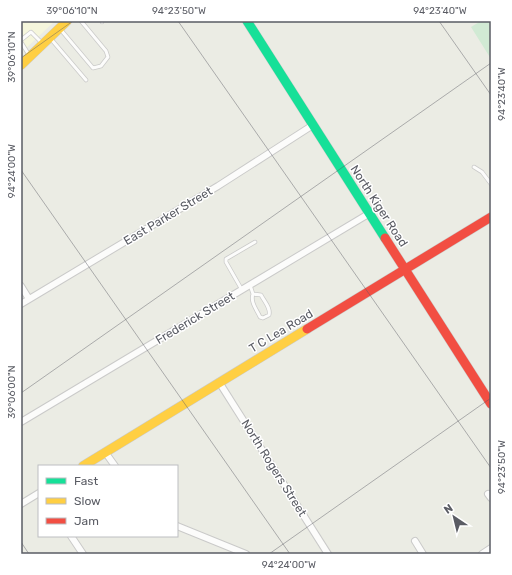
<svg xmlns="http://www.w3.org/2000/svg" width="512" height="575" font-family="Rubik,sans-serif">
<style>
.commercial{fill:#f5f6dc}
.green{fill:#d1ead4}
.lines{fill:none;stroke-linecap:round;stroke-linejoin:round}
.lane-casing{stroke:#cacac9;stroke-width:4.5}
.street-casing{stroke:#cacac9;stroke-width:8}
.fast-casing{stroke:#cacbca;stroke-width:10}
.slow-casing{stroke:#cacbca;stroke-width:10}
.jam-casing{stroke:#cacbca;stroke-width:10}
.lane{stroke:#fcfcfb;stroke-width:3}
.street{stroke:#fcfcfb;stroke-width:6}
.fast{stroke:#16e098;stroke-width:9}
.slow{stroke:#ffcf43;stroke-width:9}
.jam{stroke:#f24e42;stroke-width:9}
.ticks{fill:none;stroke:#5a5c64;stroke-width:1;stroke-opacity:0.45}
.labels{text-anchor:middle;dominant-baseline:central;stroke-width:3;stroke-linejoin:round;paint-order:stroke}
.street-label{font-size:12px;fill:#5a5c64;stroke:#fff}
.neatline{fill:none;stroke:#5a5c64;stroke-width:1.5}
.ticks-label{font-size:10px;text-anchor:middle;fill:#5a5c64}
</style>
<rect width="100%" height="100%" fill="#ebece4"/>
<path class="commercial" d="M 21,21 L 55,21 L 21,53 Z"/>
<path class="green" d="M 481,21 L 491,21 L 491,59 L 471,27 Z"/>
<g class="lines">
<g class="lane-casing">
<path id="lane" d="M 102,21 L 102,22
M 61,30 L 93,68 L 101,66 L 108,57 L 106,51 L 81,21
M 51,39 L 86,80
M 21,40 L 31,32 L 42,43
M 21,42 L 29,55
M 474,167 L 482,172 L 491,184
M 250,285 L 253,294 C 250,302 257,310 260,317 L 263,318 L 269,315 C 271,308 264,301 261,295 L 253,294
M 242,290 L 226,262 L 226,259 L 255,242"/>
</g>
<g class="street-casing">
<path id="street" d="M 21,286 L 29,299
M 21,304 L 218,186 L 313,125
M 219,382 L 328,554
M 21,422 L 370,213
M 105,452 L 115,466
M 488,494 L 491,498
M 21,504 L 39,493
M 177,526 L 246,554
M 71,536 L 83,554
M 415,541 L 423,554
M 482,554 L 491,548"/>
</g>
<g class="fast-casing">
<path id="fast" d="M 247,21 L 385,238"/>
</g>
<g class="slow-casing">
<path id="slow" d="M 21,65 L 67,21
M 83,466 L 307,329"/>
</g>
<g class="jam-casing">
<path id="jam" d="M 385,238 L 491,404
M 307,329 L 491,217"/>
</g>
<use href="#lane" class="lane"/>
<use href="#street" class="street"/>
<use href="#fast" class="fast"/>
<use href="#slow" class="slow"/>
<use href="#jam" class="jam"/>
</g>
<path class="ticks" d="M 178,21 L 491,468M 439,21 L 491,95M 21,58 L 73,21M 21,170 L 290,554M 21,393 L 491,63M 21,542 L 29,554M 269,554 L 491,398"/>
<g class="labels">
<g class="street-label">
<text transform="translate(379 206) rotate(57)">North Kiger Road</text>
<text transform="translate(168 216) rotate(-31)">East Parker Street</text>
<text transform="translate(195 318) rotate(-31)">Frederick Street</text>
<text transform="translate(281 331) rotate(-31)">T C Lea Road</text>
<text transform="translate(274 468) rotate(58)">North Rogers Street</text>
</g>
</g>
<rect width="512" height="575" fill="none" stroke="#ffffff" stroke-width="44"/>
<rect x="38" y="465" width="140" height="72" fill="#ffffff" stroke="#bdbec1"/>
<rect x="46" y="478" width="20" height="6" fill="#16e098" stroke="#bdbec1"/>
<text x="74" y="485" font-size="12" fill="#5a5c64">Fast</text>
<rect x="46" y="498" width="20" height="6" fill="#ffcf43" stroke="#bdbec1"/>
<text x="74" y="505" font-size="12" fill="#5a5c64">Slow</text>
<rect x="46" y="518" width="20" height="6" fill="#f24e42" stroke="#bdbec1"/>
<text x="74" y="525" font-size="12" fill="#5a5c64">Jam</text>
<g transform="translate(454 517) rotate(325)" stroke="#ffffff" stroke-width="3" paint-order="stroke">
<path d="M0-3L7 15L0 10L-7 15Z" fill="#5a5c64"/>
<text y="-6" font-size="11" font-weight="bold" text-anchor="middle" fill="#5a5c64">N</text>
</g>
<rect x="22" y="22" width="468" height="531" class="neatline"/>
<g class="ticks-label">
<text x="72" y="14">39°06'10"N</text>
<text x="179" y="14">94°23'50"W</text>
<text x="440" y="14">94°23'40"W</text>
<text transform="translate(11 57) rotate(-90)" y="4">39°06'10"N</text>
<text transform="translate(501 94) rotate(-90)" y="4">94°23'40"W</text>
<text transform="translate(11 171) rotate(-90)" y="4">94°24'00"W</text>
<text transform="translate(11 392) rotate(-90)" y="4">39°06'00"N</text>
<text transform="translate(501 467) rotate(-90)" y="4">94°23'50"W</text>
<text x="289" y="568">94°24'00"W</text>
</g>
</svg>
